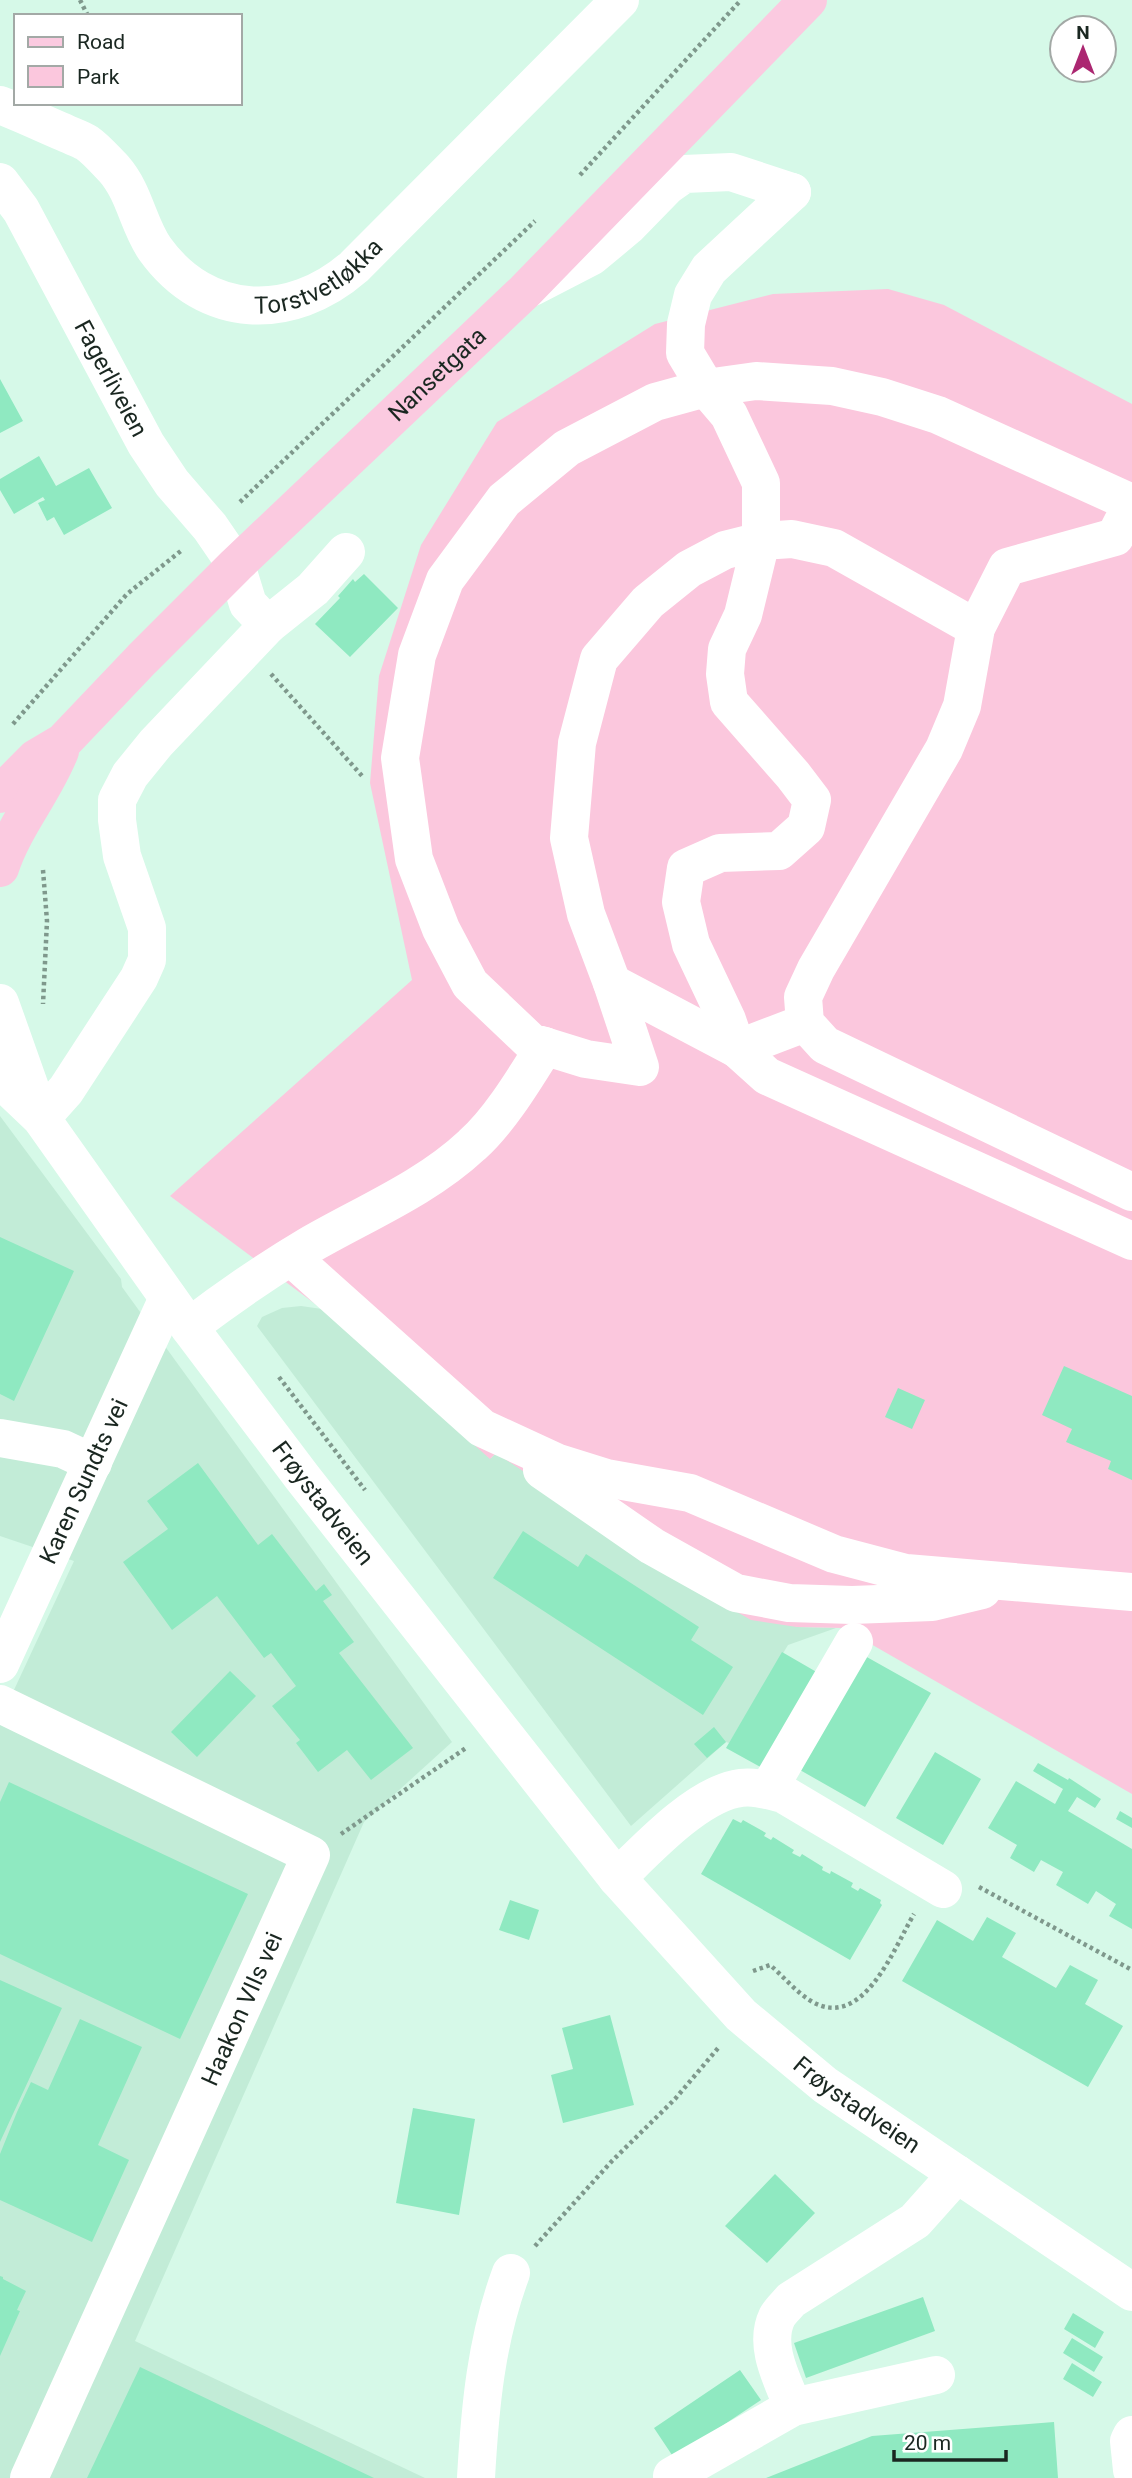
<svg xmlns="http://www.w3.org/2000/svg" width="1132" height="2478" font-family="Roboto,sans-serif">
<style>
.built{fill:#c2ecd7}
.green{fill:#fbc7dd}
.building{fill:#8fe9c1}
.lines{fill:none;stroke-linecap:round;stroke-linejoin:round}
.path{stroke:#7f988c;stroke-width:4.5;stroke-dasharray:3.5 3.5;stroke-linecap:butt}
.minor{stroke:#fff;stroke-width:38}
.major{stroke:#fbcae0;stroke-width:38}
.labels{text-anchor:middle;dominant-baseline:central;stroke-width:6;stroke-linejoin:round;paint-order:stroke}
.street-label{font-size:24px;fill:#1a2721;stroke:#fff}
</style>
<rect width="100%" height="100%" fill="#d6f9e8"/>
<path class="built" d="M 0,1116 L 121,1279 L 122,1287 L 452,1742 L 364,1822 L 135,2341 L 425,2478 L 0,2478 L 0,1720 L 74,1561 L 0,1536 Z
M 301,1306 L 322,1309 L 491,1458 L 496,1453 L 797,1627 L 836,1628 L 788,1645 L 729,1743 L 726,1742 L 631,1826 L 257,1326 L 262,1317 L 282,1308 Z"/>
<path class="green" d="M 888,289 L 944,305 L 1132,404 L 1132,1794 L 843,1628 L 797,1627 L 751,1620 L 702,1592 L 496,1453 L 490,1459 L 322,1309 L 170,1196 L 412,980 L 370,783 L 379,676 L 421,545 L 497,422 L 655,324 L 773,294 Z"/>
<path class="building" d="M 0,379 L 23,421 L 0,433 Z
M 39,456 L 56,486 L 89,468 L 112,508 L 64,535 L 54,517 L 47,521 L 38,503 L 45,500 L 43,497 L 14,514 L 0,490 L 0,479 Z
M 364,574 L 398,608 L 350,657 L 315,624 L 340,598 L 338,596 L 353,579 L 355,582 Z
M 0,1237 L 74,1271 L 14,1401 L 0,1394 Z
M 1064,1366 L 1132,1396 L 1132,1480 L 1108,1469 L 1111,1461 L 1066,1442 L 1072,1429 L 1042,1415 Z
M 898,1388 L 925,1400 L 912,1429 L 885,1417 Z
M 198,1463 L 258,1545 L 272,1534 L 316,1591 L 324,1584 L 332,1595 L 323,1601 L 354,1642 L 339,1653 L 413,1748 L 371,1780 L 347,1750 L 318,1772 L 296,1743 L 300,1740 L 272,1706 L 296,1686 L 271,1653 L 264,1658 L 217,1596 L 172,1630 L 123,1562 L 168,1529 L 147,1501 Z
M 523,1531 L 578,1567 L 586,1554 L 699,1627 L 691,1640 L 733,1667 L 703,1715 L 493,1578 Z
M 782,1652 L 820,1674 L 764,1769 L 726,1748 Z
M 865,1656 L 931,1693 L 865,1807 L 800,1770 Z
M 230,1671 L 256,1696 L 197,1757 L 171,1732 Z
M 714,1727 L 726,1742 L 707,1758 L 694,1744 Z
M 935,1752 L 981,1779 L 943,1845 L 896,1818 Z
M 1038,1763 L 1068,1780 L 1069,1778 L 1101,1799 L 1095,1808 L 1077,1797 L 1068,1811 L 1132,1849 L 1132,1929 L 1109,1916 L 1116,1904 L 1096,1891 L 1088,1904 L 1056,1885 L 1063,1872 L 1041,1860 L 1034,1872 L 1010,1858 L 1017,1845 L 988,1828 L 1016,1781 L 1055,1804 L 1063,1789 L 1033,1771 Z
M 9,1782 L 248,1894 L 180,2039 L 0,1954 L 0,1802 Z
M 1120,1811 L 1132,1818 L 1132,1828 L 1116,1819 Z
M 733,1819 L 741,1823 L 743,1820 L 766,1833 L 764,1836 L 771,1840 L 773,1837 L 794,1850 L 792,1853 L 800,1857 L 802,1854 L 823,1867 L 822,1870 L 830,1874 L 831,1871 L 853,1883 L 851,1887 L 858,1891 L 860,1888 L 881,1900 L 880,1903 L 882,1905 L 850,1960 L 701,1874 Z
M 510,1900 L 539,1910 L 529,1940 L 499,1930 Z
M 987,1917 L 1016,1933 L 1002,1957 L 1056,1988 L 1070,1965 L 1098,1980 L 1085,2004 L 1123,2026 L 1088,2087 L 902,1981 L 937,1920 L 973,1941 Z
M 0,1980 L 62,2008 L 0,2142 Z
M 610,2015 L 634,2105 L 563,2123 L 551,2075 L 573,2069 L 562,2028 Z
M 80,2019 L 142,2047 L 98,2145 L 129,2160 L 92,2242 L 0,2200 L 0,2154 L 17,2112 L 31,2082 L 48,2090 Z
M 413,2108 L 475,2119 L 459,2215 L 396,2203 Z
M 775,2174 L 815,2213 L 767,2263 L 725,2226 Z
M 0,2276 L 3,2277 L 3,2279 L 26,2291 L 17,2310 L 20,2311 L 0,2356 Z
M 923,2297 L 935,2331 L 806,2378 L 794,2343 Z
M 1073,2313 L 1104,2332 L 1095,2348 L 1064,2329 Z
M 1072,2338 L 1103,2357 L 1094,2372 L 1063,2353 Z
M 1072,2363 L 1102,2382 L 1093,2397 L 1063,2379 Z
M 140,2367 L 374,2478 L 87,2478 Z
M 740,2370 L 761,2400 L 674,2458 L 654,2428 Z
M 1054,2422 L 1058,2478 L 766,2478 L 872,2436 Z"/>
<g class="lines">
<path class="path" d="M 80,0 L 88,16
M 580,175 L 741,0
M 240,502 L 535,221
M 271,674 L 363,777
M 13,724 L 127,594 L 182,550
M 43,870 L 47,921 L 43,1004
M 279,1377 L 365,1490
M 341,1834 L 466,1748
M 979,1887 L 1132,1970
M 753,1971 L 770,1965 C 783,1976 796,1992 811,2001 C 863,2032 894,1948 914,1914
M 535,2246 L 612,2161 L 675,2099 L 719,2047"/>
<g class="minor">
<path id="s1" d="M 0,105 C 21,113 42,123 63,132 C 71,136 81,139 87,143 C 97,150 106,161 114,169 C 135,193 138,225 155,249 C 206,320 291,322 354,267 L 620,0"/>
<path id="s2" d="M 0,182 L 21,210 L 146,444 L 172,483 L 210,527 L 236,565 L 248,604 L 268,625 L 313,589 L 346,552"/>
<path d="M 792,192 L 709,269 L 693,295 L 686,324 L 685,353 L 706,388 L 729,415 L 761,483 L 761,541 L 743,615 L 727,649 L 725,674 L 729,702 L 793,775 L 812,800 L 806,827 L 779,851 L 720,853 L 686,868 L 681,902 L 691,944 L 727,1020 L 737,1049 L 767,1076 L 1132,1241"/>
<path d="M 532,287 L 592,256 L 628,226 L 667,186 L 684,174 L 731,172 L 792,192"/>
<path d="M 1132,504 L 1115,537 L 1007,567 L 976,628 L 962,706 L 944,749 L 816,969 L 803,997 L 805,1023 L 825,1045 L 1132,1192"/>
<path d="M 976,628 L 834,548 L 792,539 L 761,541 L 725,550 L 689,569 L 648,602 L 599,659 L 577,743 L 569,838 L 586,914 L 612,983 L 640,1067 L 586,1059 L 531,1042 L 470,984 L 441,929 L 414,859 L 400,758 L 417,655 L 445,580 L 504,500 L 567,448 L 655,402 L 706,388 L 756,381 L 832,386 L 882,397 L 938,415 L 1132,503"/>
<path d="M 612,983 L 737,1049 L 805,1023"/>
<path d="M 0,1003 L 39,1113"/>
<path id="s3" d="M 0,1079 L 41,1118 L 189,1327 L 302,1477 L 617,1878 L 741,2015 L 825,2085 L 1132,2292"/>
<path d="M 41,1118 L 66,1090 L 139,978 L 147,960 L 147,928 L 122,856 L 117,820 L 117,800 L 130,775 L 156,743 L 268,625"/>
<path d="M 291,1257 L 482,1428 L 558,1463 L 606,1478 L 690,1493 L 834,1554 L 906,1573 L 1132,1592"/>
<path d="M 189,1327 C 227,1298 266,1271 308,1246 C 363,1214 425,1189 472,1145 C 500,1120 525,1078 545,1046"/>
<path d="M 0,1438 L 63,1449 L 93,1463"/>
<path d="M 542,1470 L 652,1546 L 736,1593 L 789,1603 L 852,1605 L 932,1602 L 982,1590"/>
<path id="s4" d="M 0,1664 L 168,1298"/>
<path d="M 0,1704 L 311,1855 L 29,2478"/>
<path d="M 768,1790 L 854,1642"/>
<path d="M 617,1878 C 647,1849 694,1798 735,1789 C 751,1785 768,1790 783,1794 L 943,1889"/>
<path d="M 793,2407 C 783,2381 763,2346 777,2317 C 780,2311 787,2305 791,2300 L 915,2221 L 957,2174"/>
<path d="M 1132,2435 L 1129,2441 L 1132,2470"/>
<path d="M 672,2476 L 793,2407 L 936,2375"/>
<path d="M 476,2478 C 480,2407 486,2340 511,2273"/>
</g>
<g class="major">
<path id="s5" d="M 0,794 L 36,758 L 63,742 L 142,659 L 236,565 L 524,292 L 808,0"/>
<path d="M 0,868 C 14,825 44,792 60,751"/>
</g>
</g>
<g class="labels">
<g class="street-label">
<text stroke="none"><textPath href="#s1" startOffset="413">Torstvetløkka</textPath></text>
<text stroke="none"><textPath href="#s5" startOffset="607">Nansetgata</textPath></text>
<text stroke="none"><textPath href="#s2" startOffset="226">Fagerliveien</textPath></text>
<text stroke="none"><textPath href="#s4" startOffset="201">Karen Sundts vei</textPath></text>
<text stroke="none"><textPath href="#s3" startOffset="534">Frøystadveien</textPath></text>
<text transform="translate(242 2009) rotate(-66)">Haakon VIIs vei</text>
<text stroke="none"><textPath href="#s3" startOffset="1342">Frøystadveien</textPath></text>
</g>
</g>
<rect x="14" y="14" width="228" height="91" fill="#ffffff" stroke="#a3a9a6" stroke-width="2"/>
<rect x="28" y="37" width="35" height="10" fill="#fbcae0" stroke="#a3a9a6" stroke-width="2"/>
<text x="77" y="49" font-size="21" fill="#1a2721">Road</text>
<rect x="28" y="66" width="35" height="21" fill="#fbc7dd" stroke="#a3a9a6" stroke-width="2"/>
<text x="77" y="84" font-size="21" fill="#1a2721">Park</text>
<g transform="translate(1083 49)"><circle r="33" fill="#ffffff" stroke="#a3a9a6" stroke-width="2"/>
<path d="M0-5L12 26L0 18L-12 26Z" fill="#ab2771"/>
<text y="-10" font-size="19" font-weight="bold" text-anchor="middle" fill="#1a2721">N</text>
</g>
<path d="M894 2450v10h112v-10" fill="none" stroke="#1a2721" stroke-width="3.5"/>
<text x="904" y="2450" font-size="21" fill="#1a2721" stroke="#ffffff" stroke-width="5" paint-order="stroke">20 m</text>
</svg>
